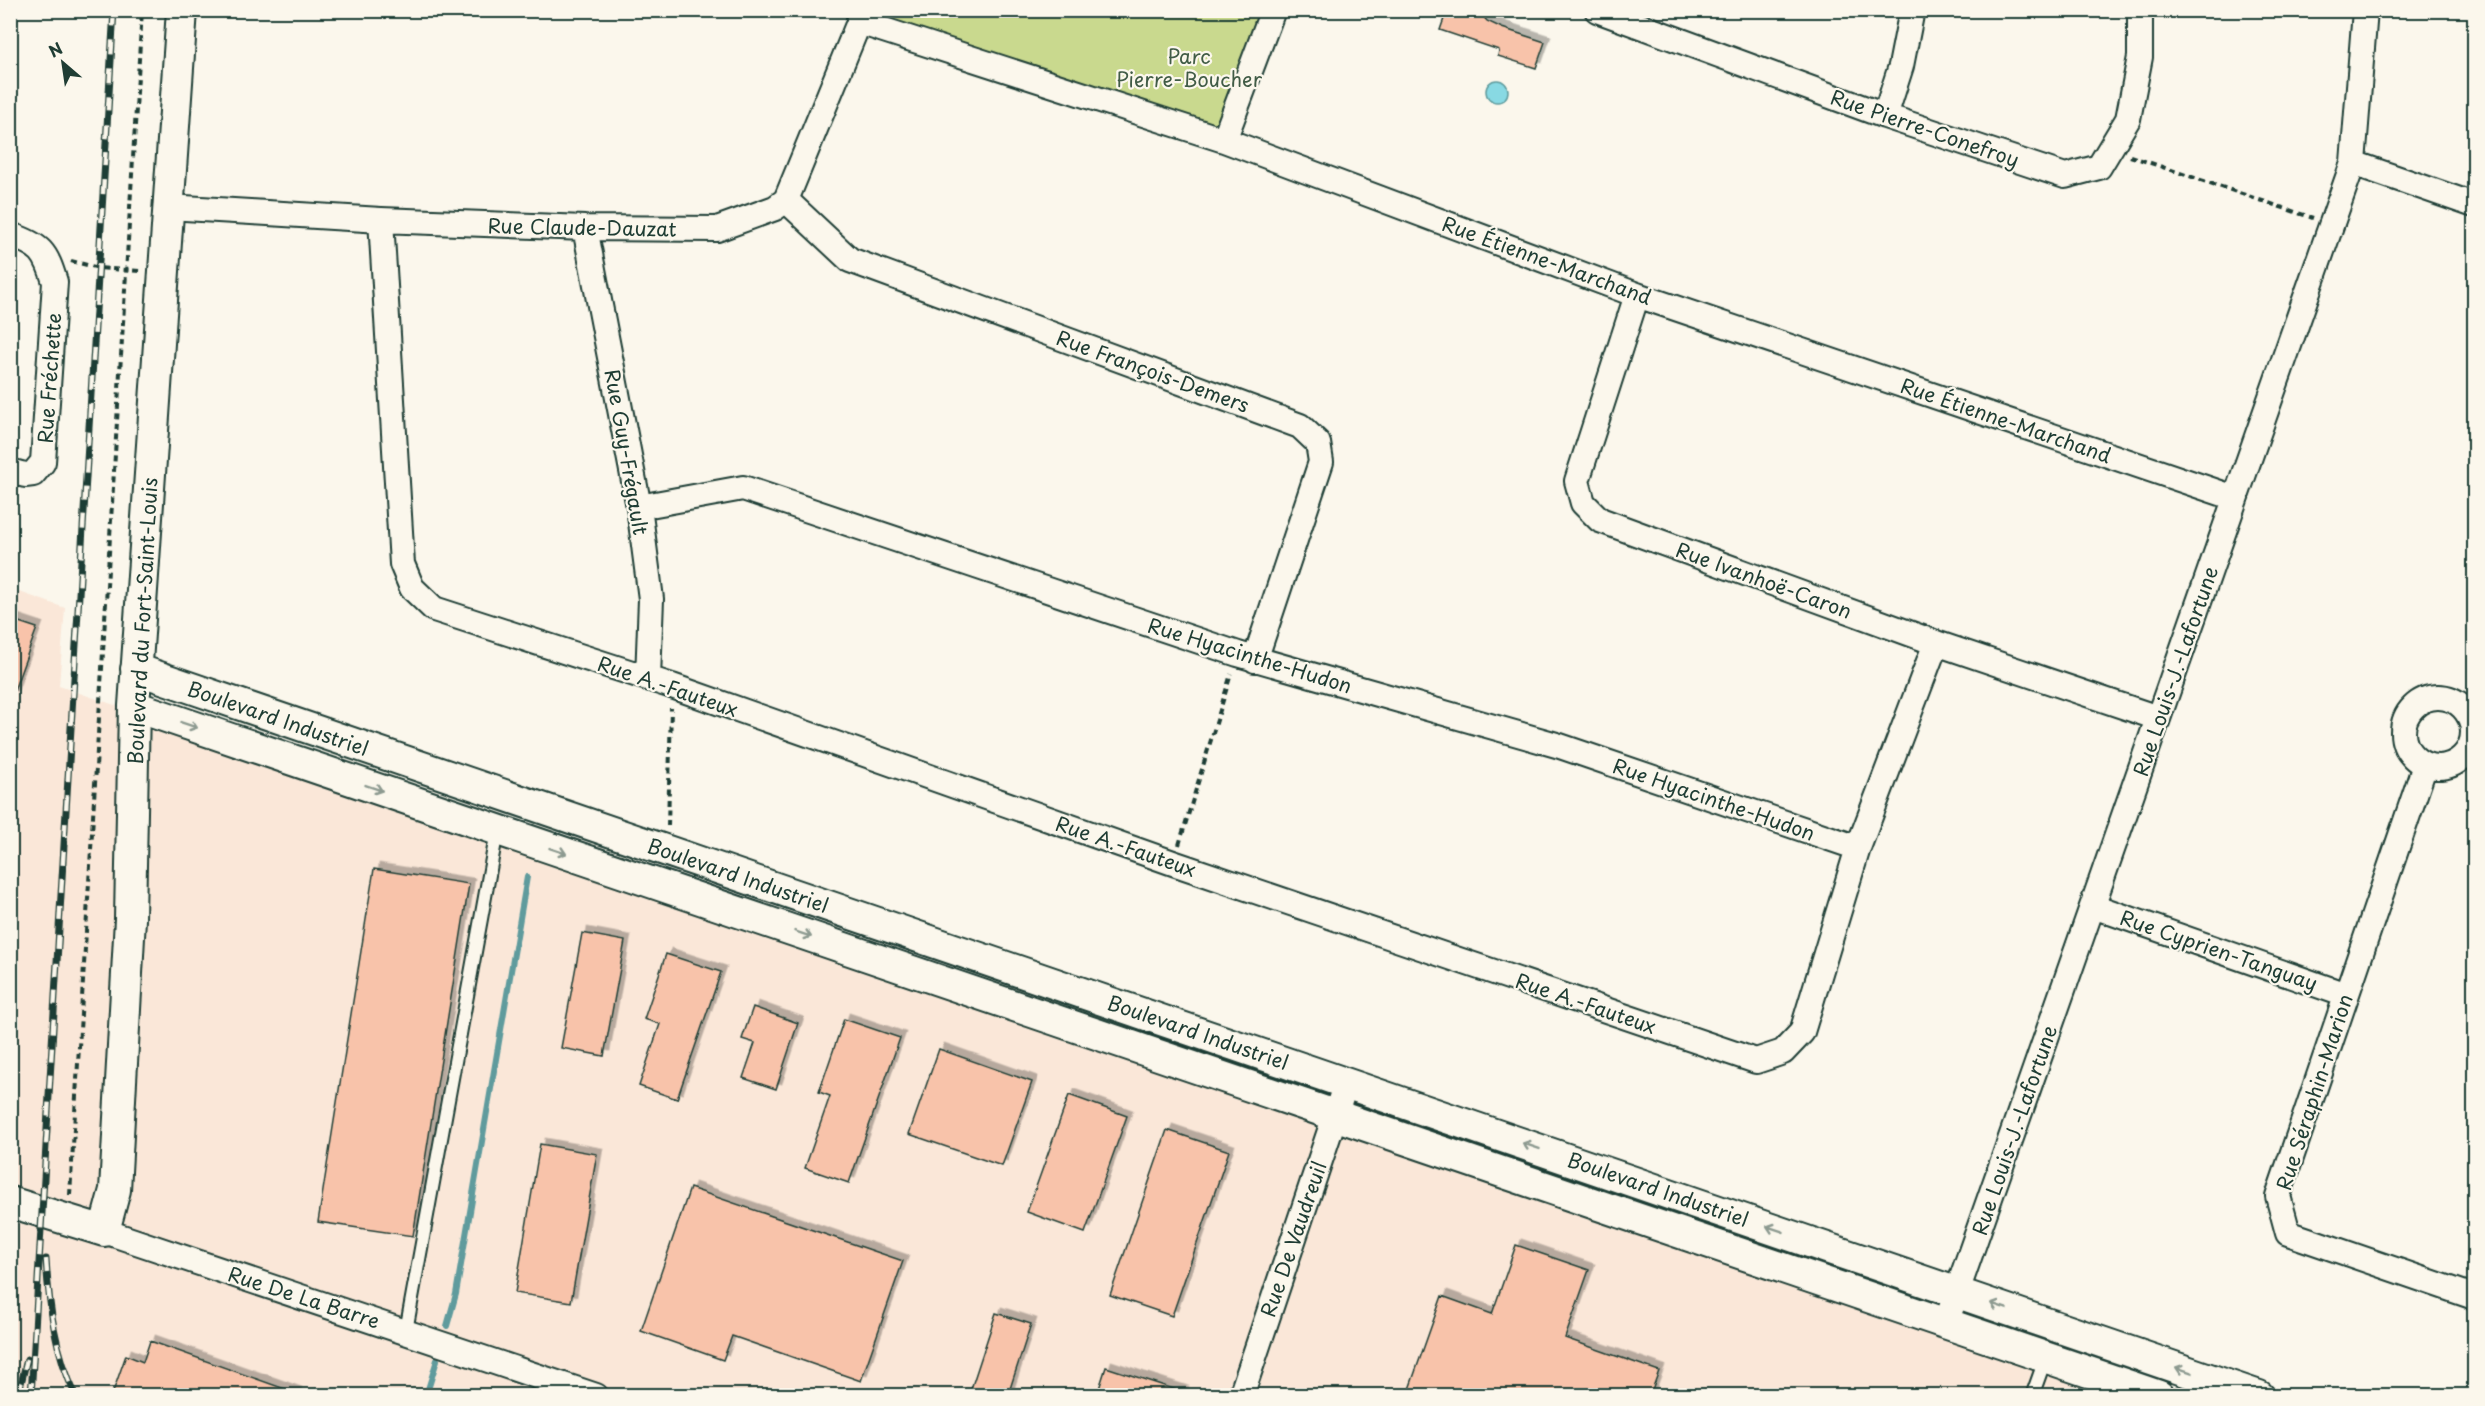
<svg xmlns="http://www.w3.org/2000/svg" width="2485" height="1406" font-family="'Playpen Sans',sans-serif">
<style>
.built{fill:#fae7d8}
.green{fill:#c9d98e;stroke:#748b61;stroke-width:1.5}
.water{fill:#88d9e3;stroke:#5e9b9d;stroke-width:1.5}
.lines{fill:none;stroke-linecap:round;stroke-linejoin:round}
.stream{stroke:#5e9b9d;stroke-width:6}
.building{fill:#f8c3aa;stroke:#1f3d34;stroke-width:1.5;filter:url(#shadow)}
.service-casing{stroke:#1f3d34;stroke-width:16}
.minor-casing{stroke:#1f3d34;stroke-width:28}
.tertiary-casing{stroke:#1f3d34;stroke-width:34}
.path{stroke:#1f3d34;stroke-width:4;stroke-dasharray:6 4.5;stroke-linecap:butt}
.service{stroke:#fbf7ec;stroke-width:12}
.minor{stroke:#fbf7ec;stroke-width:24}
.tertiary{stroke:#fbf7ec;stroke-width:30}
.rail-casing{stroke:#1f3d34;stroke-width:7}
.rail{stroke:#fbf7ec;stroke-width:4.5;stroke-dasharray:14;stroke-linecap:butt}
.oneway{stroke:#8d9a90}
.labels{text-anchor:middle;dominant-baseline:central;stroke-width:4.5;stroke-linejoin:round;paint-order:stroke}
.park-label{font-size:20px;fill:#415c46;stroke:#fbf7ec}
.street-label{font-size:20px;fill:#1f3d34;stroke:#fbf7ec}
</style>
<defs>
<filter id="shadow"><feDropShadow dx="5.5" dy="-5.5" stdDeviation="0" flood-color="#0004"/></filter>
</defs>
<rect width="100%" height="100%" fill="#fbf7ec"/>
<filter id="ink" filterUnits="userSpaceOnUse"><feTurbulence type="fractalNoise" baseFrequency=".0167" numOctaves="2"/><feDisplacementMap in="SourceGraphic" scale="12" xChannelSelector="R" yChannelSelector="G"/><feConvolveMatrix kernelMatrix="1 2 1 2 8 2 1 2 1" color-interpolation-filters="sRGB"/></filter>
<g filter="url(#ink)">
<path class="built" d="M 11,589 L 65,608 L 59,686 L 2132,1395 L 11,1396 Z"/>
<path class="green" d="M 859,10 L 1273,11 L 1224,140 Z"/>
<path class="water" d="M1486 91a11 11 0 1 1 22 0a11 11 0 1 1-22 0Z"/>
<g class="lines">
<path class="stream" d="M 447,1326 L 456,1294 L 527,877
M 426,1396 L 437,1360"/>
</g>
<path class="building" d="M 1447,10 L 1471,10 L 1481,14 L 1487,21 L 1502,28 L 1545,42 L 1536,68 L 1498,56 L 1499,50 L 1440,30 Z
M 10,619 L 37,628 L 12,696 L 10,696 Z
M 374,869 L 469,884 L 413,1236 L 318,1222 Z
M 582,933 L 625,941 L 604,1056 L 561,1048 Z
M 666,954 L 721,972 L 677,1099 L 639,1086 L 660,1024 L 644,1019 Z
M 753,1007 L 798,1023 L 776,1089 L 743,1078 L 755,1043 L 742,1039 Z
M 844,1019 L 900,1038 L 849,1183 L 805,1168 L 830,1096 L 819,1092 Z
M 939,1049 L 1032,1082 L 1002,1166 L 909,1134 Z
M 1069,1095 L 1127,1116 L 1085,1233 L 1027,1212 Z
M 1167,1130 L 1229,1151 L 1172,1316 L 1110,1295 Z
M 540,1144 L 597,1154 L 571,1302 L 515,1293 Z
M 690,1188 L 903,1261 L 861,1381 L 732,1336 L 723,1360 L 641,1331 Z
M 1516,1245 L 1589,1270 L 1565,1338 L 1659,1371 L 1650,1395 L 1407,1395 L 1442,1296 L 1492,1314 Z
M 996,1313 L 1031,1324 L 1008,1395 L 969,1395 Z
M 150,1341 L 296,1393 L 295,1395 L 112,1395 L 126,1355 L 143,1362 Z
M 1106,1367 L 1183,1392 L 1182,1395 L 1097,1395 Z"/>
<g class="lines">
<g class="service-casing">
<path id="service" d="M 406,1331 L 497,831
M 2032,1396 L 2046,1357"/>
</g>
<g class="minor-casing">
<path id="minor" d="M 1597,10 L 1885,116 L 2065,176 L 2099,167 L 2128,119 L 2140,57 L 2140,10
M 859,22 L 1224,140 L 1637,295 L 2235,498
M 1885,116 L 1901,66 L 1912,10
M 1224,140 L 1273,10
M 2353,163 L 2474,205
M 786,200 L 850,260 L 1300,426 L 1318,443 L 1321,462 L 1255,660
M 168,207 L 381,220 L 585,228 L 717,229 L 775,208 L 786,200 L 859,22 L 859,10
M 381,220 L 402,564 L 412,588 L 434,609 L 672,686 L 1173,863 L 1756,1061 L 1783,1052 L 1802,1032 L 1858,848 L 1936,643
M 585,228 L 639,507 L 651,599 L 648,678
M 10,235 C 41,245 46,252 55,282 L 43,462 L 33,474 L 25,475 L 10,471
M 1637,295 L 1577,481 L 1583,503 L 1600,520 L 1936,643 L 2158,718
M 639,507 L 743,488 L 1238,654 L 1560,746 L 1858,848
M2403 732a35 35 0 1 1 70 0a35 35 0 1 1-70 0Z
M 2425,765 L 2278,1196 L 2288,1233 L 2474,1297
M 2093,906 L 2346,995
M 104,1231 L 596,1396
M 1946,1323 L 2353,163 L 2365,10
M 1241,1396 L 1346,1083"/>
</g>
<g class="tertiary-casing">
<path id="tertiary" d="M 136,669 L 2259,1396
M 134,706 L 2159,1396
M 10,1202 L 104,1231 L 115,1190 L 130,919 L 134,706 L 182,10"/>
</g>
<path class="path" d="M 2130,156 L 2313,218
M 71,261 L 99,268 L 140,271
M 668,826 L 671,708
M 1179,845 L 1231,674
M 70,1195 L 142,10"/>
<use href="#service" class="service"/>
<use href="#minor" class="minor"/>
<use href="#tertiary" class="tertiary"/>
<g class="rail-casing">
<path id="rail" d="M 46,1259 C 49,1306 55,1353 76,1396
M 18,1396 L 27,1359
M 31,1396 L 114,10"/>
</g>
<use href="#rail" class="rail"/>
</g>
<defs><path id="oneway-shaft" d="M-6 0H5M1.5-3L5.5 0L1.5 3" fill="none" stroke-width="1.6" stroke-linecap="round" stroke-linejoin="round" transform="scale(1.5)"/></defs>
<g class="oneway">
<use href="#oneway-shaft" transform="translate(189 725) rotate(19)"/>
<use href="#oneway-shaft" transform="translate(374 788) rotate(19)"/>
<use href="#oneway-shaft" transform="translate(558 851) rotate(19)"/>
<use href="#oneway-shaft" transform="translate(803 934) rotate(19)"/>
<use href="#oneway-shaft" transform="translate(1531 1146) rotate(-161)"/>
<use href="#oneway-shaft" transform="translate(1775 1229) rotate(-161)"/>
<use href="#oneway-shaft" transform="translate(1999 1306) rotate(-161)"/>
<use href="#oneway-shaft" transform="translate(2184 1370) rotate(-161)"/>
</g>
</g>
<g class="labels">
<g class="park-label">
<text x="1189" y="56">Parc<tspan x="1189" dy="23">Pierre-Boucher</tspan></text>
</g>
<g class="street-label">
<text transform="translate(1925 128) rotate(19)">Rue Pierre-Conefroy</text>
<text transform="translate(582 227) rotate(1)">Rue Claude-Dauzat</text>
<text transform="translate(1547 260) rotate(20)">Rue Étienne-Marchand</text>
<text transform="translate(1153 371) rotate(20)">Rue François-Demers</text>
<text transform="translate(49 378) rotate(-86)">Rue Fréchette</text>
<text transform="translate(2006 420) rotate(19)">Rue Étienne-Marchand</text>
<text transform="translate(627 452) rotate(80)">Rue Guy-Frégault</text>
<text transform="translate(1764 580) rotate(20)">Rue Ivanhoë-Caron</text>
<text transform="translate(142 621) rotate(-87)">Boulevard du Fort-Saint-Louis</text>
<text transform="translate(1250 655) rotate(17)">Rue Hyacinthe-Hudon</text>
<text transform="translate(2175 671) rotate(-71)">Rue Louis-J.-Lafortune</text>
<text transform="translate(668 686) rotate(19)">Rue A.-Fauteux</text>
<text transform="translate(278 718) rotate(19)">Boulevard Industriel</text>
<text transform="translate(1714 799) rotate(19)">Rue Hyacinthe-Hudon</text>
<text transform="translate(1126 846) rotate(19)">Rue A.-Fauteux</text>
<text transform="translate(738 875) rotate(19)">Boulevard Industriel</text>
<text transform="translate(2219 950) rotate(19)">Rue Cyprien-Tanguay</text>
<text transform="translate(1586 1003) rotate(19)">Rue A.-Fauteux</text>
<text transform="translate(1198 1032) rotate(19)">Boulevard Industriel</text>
<text transform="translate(2314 1092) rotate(-72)">Rue Séraphin-Marion</text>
<text transform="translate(2014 1130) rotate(-71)">Rue Louis-J.-Lafortune</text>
<text transform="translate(1658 1189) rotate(19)">Boulevard Industriel</text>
<text transform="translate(1293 1239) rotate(-71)">Rue De Vaudreuil</text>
<text transform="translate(304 1297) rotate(18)">Rue De La Barre</text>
</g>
</g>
<rect width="2485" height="1406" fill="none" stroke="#fbf7ec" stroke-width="36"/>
<rect x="18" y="18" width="2449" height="1370" fill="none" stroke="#1f3d34" stroke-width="2" filter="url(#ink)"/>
<g transform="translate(63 63) rotate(331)" stroke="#fbf7ec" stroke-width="4.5" paint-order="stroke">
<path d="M0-4.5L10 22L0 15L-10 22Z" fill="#1f3d34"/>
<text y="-9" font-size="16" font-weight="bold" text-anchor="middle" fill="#1f3d34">N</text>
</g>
</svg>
